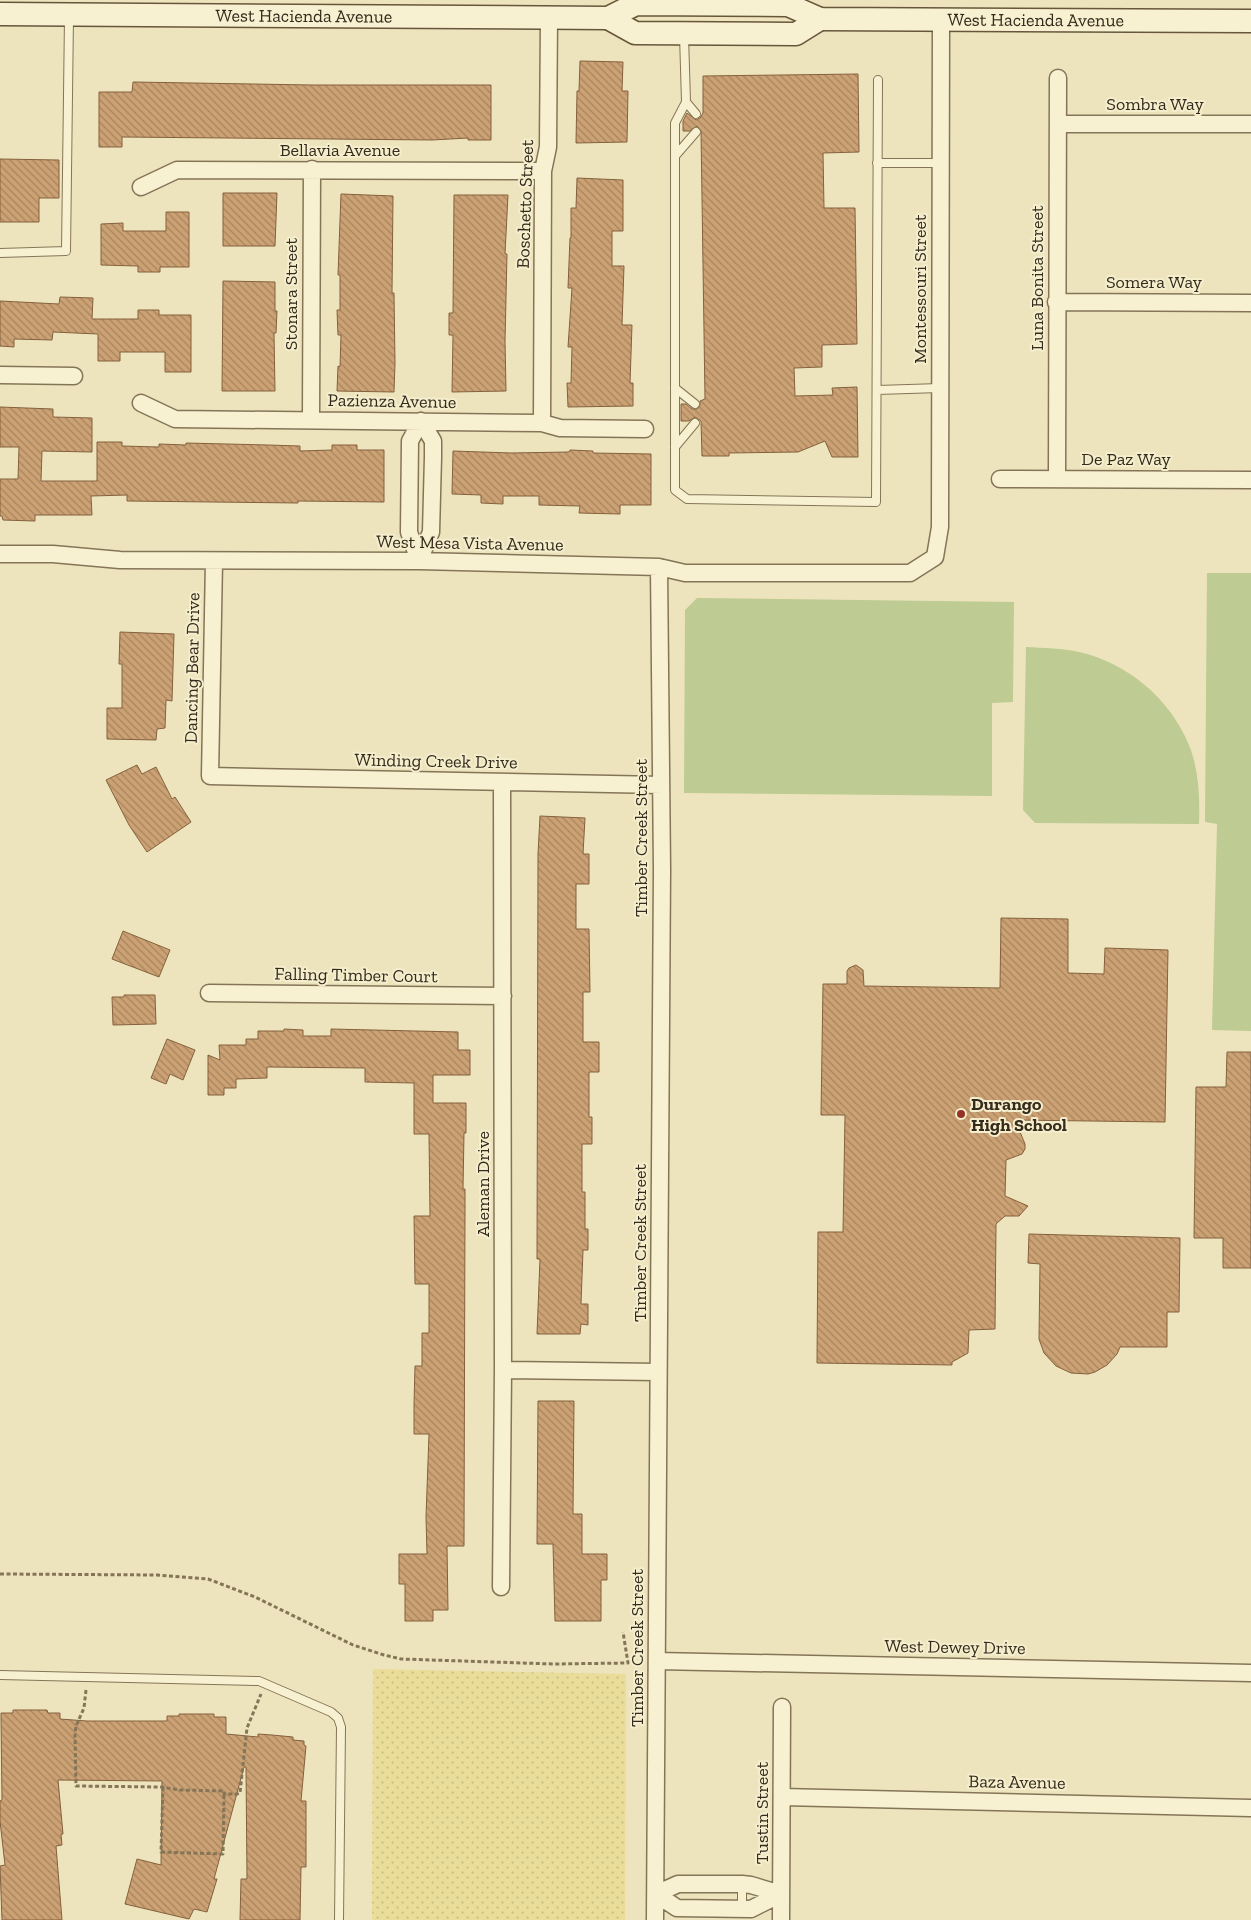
<svg xmlns="http://www.w3.org/2000/svg" width="1251" height="1920" font-family="'Zilla Slab',serif">
<style>
.sand{fill:url(#sand-dots)}
.pitch{fill:#becb92}
.building{fill:url(#building-back-hatch);stroke:#84613d}
.lines{fill:none;stroke-linecap:round;stroke-linejoin:round}
.lane-casing{stroke:#857557;stroke-width:10}
.street-casing{stroke:#857557;stroke-width:19}
.secondary-casing{stroke:#67563a;stroke-width:25}
.path{stroke:#857557;stroke-width:3;stroke-dasharray:4 2.5;stroke-linecap:butt}
.lane{stroke:#f8f1d1;stroke-width:8}
.street{stroke:#f8f1d1;stroke-width:16}
.secondary{stroke:#f8f1d1;stroke-width:22}
.poi-dot{fill:#943227;stroke:#f5eecd;stroke-width:2}
.labels{text-anchor:middle;dominant-baseline:central;stroke-width:4;stroke-linejoin:round;paint-order:stroke}
.street-label{font-size:18px;fill:#352a1c;stroke:#f5eecd}
.poi-label{font-size:18px;font-weight:bold;fill:#352a1c;stroke:#f5eecd;text-anchor:start}
</style>
<defs>
<pattern id="sand-dots" width="8" height="8" patternUnits="userSpaceOnUse" patternTransform="scale(1.25)"><rect width="8" height="8" fill="#eadd9a"/><path d="M2 2h.1M6 6h.1" fill="none" stroke="#c9be84" stroke-width="1.8" stroke-linecap="round"/></pattern>
<pattern id="building-back-hatch" width="6" height="6" patternUnits="userSpaceOnUse" patternTransform="scale(1.25)"><rect width="6" height="6" fill="#cca274"/><path d="M-1 5l2 2M0 0l6 6M5-1l2 2" fill="none" stroke="#a6845e"/></pattern>
</defs>
<rect width="100%" height="100%" fill="#ede4be"/>
<path class="sand" d="M 373,1669 L 626,1674 L 625,1920 L 372,1920 Z"/>
<path class="pitch" d="M 1207,573 L 1251,573 L 1251,1031 L 1212,1030 L 1217,824 L 1205,822 Z
M 697,598 L 1014,602 L 1013,702 L 992,703 L 992,796 L 684,793 L 685,610 Z
M 1026,647 C 1044,648 1062,648 1079,652 C 1128,663 1170,699 1189,745 C 1199,770 1200,798 1199,824 L 1035,823 L 1023,810 Z"/>
<path class="building" d="M 580,61 L 623,62 L 622,91 L 628,91 L 627,142 L 576,143 L 577,91 L 579,91 Z
M 858,74 L 859,152 L 823,153 L 824,208 L 855,208 L 857,344 L 822,345 L 822,367 L 794,368 L 795,396 L 833,395 L 832,388 L 857,387 L 858,457 L 832,457 L 825,441 L 798,452 L 729,453 L 729,456 L 702,456 L 701,421 L 695,417 L 689,421 L 681,421 L 681,404 L 686,404 L 692,409 L 697,409 L 700,405 L 700,401 L 705,399 L 701,131 L 697,126 L 690,131 L 683,131 L 683,121 L 687,113 L 696,120 L 700,118 L 703,113 L 703,76 Z
M 133,82 L 312,85 L 491,85 L 491,140 L 468,140 L 468,138 L 432,140 L 122,137 L 122,147 L 99,147 L 99,92 L 132,92 Z
M 0,159 L 59,160 L 59,198 L 39,198 L 39,222 L 0,222 Z
M 577,178 L 623,180 L 623,231 L 612,231 L 612,266 L 624,266 L 622,325 L 632,325 L 630,383 L 633,383 L 633,406 L 568,407 L 567,383 L 571,383 L 572,347 L 568,347 L 572,288 L 568,288 L 570,238 L 571,238 L 571,208 L 576,208 Z
M 223,193 L 277,193 L 275,246 L 223,246 Z
M 341,194 L 393,196 L 392,293 L 394,293 L 395,363 L 394,392 L 337,391 L 338,366 L 340,367 L 341,335 L 338,335 L 337,310 L 340,310 L 340,275 L 338,275 Z
M 454,195 L 508,195 L 505,254 L 507,254 L 505,341 L 506,391 L 452,392 L 453,335 L 449,335 L 449,313 L 453,313 Z
M 166,212 L 189,212 L 189,267 L 160,267 L 160,272 L 138,272 L 138,266 L 101,265 L 101,224 L 123,223 L 123,231 L 166,231 Z
M 223,281 L 275,282 L 275,311 L 277,311 L 276,333 L 274,333 L 275,391 L 222,391 Z
M 60,297 L 93,298 L 92,319 L 138,319 L 138,310 L 159,310 L 159,315 L 191,315 L 191,372 L 165,372 L 165,352 L 120,352 L 120,361 L 98,361 L 98,334 L 53,332 L 52,340 L 14,339 L 14,347 L 0,346 L 0,301 L 59,304 Z
M 0,407 L 53,409 L 53,417 L 92,418 L 92,452 L 42,451 L 41,481 L 97,481 L 97,442 L 122,442 L 122,446 L 159,447 L 159,444 L 186,445 L 186,443 L 268,445 L 300,446 L 300,451 L 332,450 L 332,445 L 357,445 L 357,450 L 384,450 L 384,502 L 298,501 L 298,503 L 127,501 L 127,495 L 91,496 L 92,515 L 35,515 L 35,521 L 3,520 L 2,516 L 0,516 L 0,479 L 18,479 L 19,447 L 0,447 Z
M 570,450 L 593,451 L 593,453 L 651,454 L 651,505 L 620,505 L 620,514 L 579,513 L 580,506 L 539,505 L 539,496 L 503,496 L 503,504 L 481,503 L 481,495 L 452,494 L 453,451 L 511,453 L 569,452 Z
M 120,632 L 174,634 L 172,701 L 166,700 L 165,728 L 157,729 L 156,740 L 107,739 L 107,708 L 122,708 L 122,664 L 119,664 Z
M 137,765 L 142,774 L 156,767 L 172,799 L 175,797 L 191,822 L 147,852 L 129,825 L 106,780 Z
M 540,816 L 585,818 L 583,854 L 589,854 L 589,884 L 576,884 L 576,929 L 589,929 L 590,992 L 583,992 L 583,1042 L 599,1042 L 599,1072 L 589,1072 L 589,1117 L 592,1117 L 592,1144 L 582,1144 L 582,1192 L 585,1192 L 585,1229 L 588,1229 L 588,1250 L 583,1250 L 581,1304 L 588,1304 L 588,1325 L 581,1324 L 580,1334 L 537,1334 L 540,1259 L 537,1259 L 538,854 Z
M 1001,918 L 1068,919 L 1068,973 L 1104,974 L 1105,948 L 1168,950 L 1165,1122 L 1015,1120 L 1025,1144 L 1025,1149 L 1022,1154 L 1006,1160 L 1005,1196 L 1028,1206 L 1019,1216 L 1005,1216 L 996,1224 L 995,1329 L 969,1330 L 968,1353 L 952,1362 L 952,1365 L 817,1363 L 818,1232 L 843,1232 L 845,1115 L 821,1115 L 823,984 L 847,984 L 847,971 L 849,968 L 856,965 L 863,970 L 864,986 L 1000,988 Z
M 123,931 L 170,950 L 159,977 L 112,959 Z
M 124,995 L 155,995 L 156,1024 L 113,1025 L 112,997 L 124,997 Z
M 284,1029 L 303,1030 L 303,1036 L 331,1036 L 331,1029 L 458,1032 L 458,1050 L 470,1050 L 470,1075 L 433,1075 L 433,1103 L 466,1103 L 466,1133 L 464,1133 L 463,1189 L 465,1189 L 465,1208 L 464,1546 L 447,1546 L 448,1610 L 433,1610 L 433,1621 L 405,1621 L 405,1584 L 399,1584 L 399,1554 L 427,1554 L 426,1517 L 429,1434 L 414,1434 L 414,1404 L 415,1366 L 422,1366 L 422,1333 L 429,1333 L 429,1284 L 415,1284 L 414,1216 L 430,1216 L 429,1134 L 414,1134 L 414,1083 L 365,1082 L 365,1068 L 267,1067 L 267,1078 L 236,1079 L 236,1088 L 224,1088 L 224,1095 L 208,1095 L 208,1055 L 220,1060 L 219,1045 L 246,1045 L 246,1039 L 258,1039 L 258,1031 L 284,1031 Z
M 167,1039 L 195,1050 L 183,1080 L 170,1074 L 166,1084 L 151,1078 Z
M 1227,1052 L 1251,1052 L 1251,1268 L 1223,1268 L 1223,1238 L 1194,1238 L 1196,1087 L 1226,1087 Z
M 1029,1234 L 1180,1238 L 1179,1312 L 1167,1312 L 1167,1347 L 1120,1347 L 1117,1354 L 1107,1365 L 1095,1372 L 1088,1374 L 1071,1373 L 1056,1366 L 1044,1353 L 1039,1339 L 1040,1264 L 1028,1263 Z
M 538,1401 L 574,1401 L 573,1514 L 582,1514 L 582,1554 L 607,1554 L 607,1580 L 601,1580 L 601,1621 L 555,1621 L 553,1544 L 537,1544 Z
M 13,1710 L 47,1710 L 48,1713 L 60,1713 L 60,1719 L 87,1721 L 167,1721 L 167,1716 L 179,1716 L 179,1714 L 214,1714 L 214,1717 L 226,1717 L 226,1734 L 258,1737 L 258,1734 L 272,1735 L 293,1737 L 293,1740 L 304,1741 L 304,1745 L 306,1746 L 301,1801 L 306,1801 L 306,1867 L 301,1867 L 300,1920 L 240,1920 L 241,1879 L 247,1879 L 246,1767 L 244,1767 L 214,1879 L 217,1879 L 207,1912 L 194,1909 L 189,1919 L 125,1904 L 137,1859 L 161,1865 L 162,1781 L 58,1780 L 63,1834 L 61,1834 L 62,1845 L 56,1846 L 62,1920 L 2,1920 L 0,1866 L 5,1865 L 0,1821 L 0,1801 L 2,1800 L 1,1718 L 1,1713 L 13,1713 Z"/>
<g class="lines">
<g class="lane-casing">
<path id="lane" d="M 684,35 L 686,102 L 675,123 L 675,490 L 687,499 L 876,502 L 878,80
M 686,102 L 696,114
M 676,155 L 696,132
M 877,163 L 941,163
M 0,253 L 66,251 L 69,17
M 675,388 L 695,404
M 877,390 L 940,388
M 675,447 L 695,423
M 0,1675 L 259,1681 L 331,1712 L 338,1718 L 341,1727 L 339,1920
M 742,1884 L 742,1909"/>
</g>
<g class="street-casing">
<path id="street" d="M 1059,124 L 1251,124
M 141,187 L 177,170 L 543,171
M 1056,302 L 1251,303
M 0,375 L 74,376
M 141,403 L 175,419 L 542,423 L 560,428 L 645,429
M 311,420 L 312,169
M 542,423 L 543,171 L 548,147 L 549,17
M 1000,479 L 1251,480
M 1057,479 L 1058,78
M 0,554 L 53,554 L 120,560 L 419,561 L 659,567 L 685,573 L 910,573 L 935,557 L 940,527 L 941,19
M 214,561 L 210,776 L 661,785
M 419,561 L 431,532 L 433,457 L 433,441 L 421,421
M 419,561 L 409,532 L 410,441 L 421,421
M 209,993 L 503,996
M 503,1370 L 658,1372
M 501,1587 L 503,1370 L 502,782
M 657,1661 L 1251,1673
M 782,1797 L 1251,1808
M 656,1894 L 677,1908 L 751,1909 L 781,1894
M 656,1894 L 678,1884 L 742,1884 L 751,1885 L 781,1894
M 655,1920 L 662,870 L 659,567
M 781,1920 L 782,1707"/>
</g>
<g class="secondary-casing">
<g id="secondary">
<path id="s1" d="M 0,14 L 608,18 L 636,4 L 788,5 L 820,19 L 1251,21"/>
<path d="M 608,18 L 635,33 L 796,34 L 820,19"/>
</g>
</g>
<path class="path" d="M 0,1574 L 157,1575 L 208,1579 L 255,1597 L 353,1645 L 384,1655 L 401,1659 L 553,1664 L 628,1663 L 623,1632
M 86,1690 L 84,1708 L 76,1726 L 75,1734 L 76,1786 L 161,1787 L 180,1790 L 224,1791 L 224,1794 L 237,1794 L 240,1793 L 247,1728 L 261,1694
M 163,1787 L 161,1852 L 223,1854 L 224,1794"/>
<use href="#lane" class="lane"/>
<use href="#street" class="street"/>
<use href="#secondary" class="secondary"/>
</g>
<circle class="poi-dot" cx="961" cy="1114" r="5"/>
<g class="labels">
<g class="street-label">
<text stroke="none"><textPath href="#s1" startOffset="304">West Hacienda Avenue</textPath></text>
<text stroke="none"><textPath href="#s1" startOffset="1042">West Hacienda Avenue</textPath></text>
<text x="1155" y="104">Sombra Way</text>
<text x="340" y="150">Bellavia Avenue</text>
<text transform="translate(525 204) rotate(-88)">Boschetto Street</text>
<text transform="translate(1037 278) rotate(-90)">Luna Bonita Street</text>
<text x="1154" y="282">Somera Way</text>
<text transform="translate(920 289) rotate(-90)">Montessouri Street</text>
<text transform="translate(291 294) rotate(-90)">Stonara Street</text>
<text transform="translate(392 401) rotate(1)">Pazienza Avenue</text>
<text x="1126" y="459">De Paz Way</text>
<text transform="translate(470 543) rotate(1)">West Mesa Vista Avenue</text>
<text transform="translate(192 668) rotate(-89)">Dancing Bear Drive</text>
<text transform="translate(436 761) rotate(1)">Winding Creek Drive</text>
<text transform="translate(641 838) rotate(-90)">Timber Creek Street</text>
<text transform="translate(356 975) rotate(1)">Falling Timber Court</text>
<text transform="translate(483 1184) rotate(-90)">Aleman Drive</text>
<text transform="translate(640 1243) rotate(-90)">Timber Creek Street</text>
<text transform="translate(955 1647) rotate(1)">West Dewey Drive</text>
<text transform="translate(637 1648) rotate(-90)">Timber Creek Street</text>
<text transform="translate(1017 1782) rotate(1)">Baza Avenue</text>
<text transform="translate(762 1813) rotate(-90)">Tustin Street</text>
</g>
<g class="poi-label">
<text x="971" y="1104">Durango<tspan x="971" dy="21">High School</tspan></text>
</g>
</g>
</svg>
